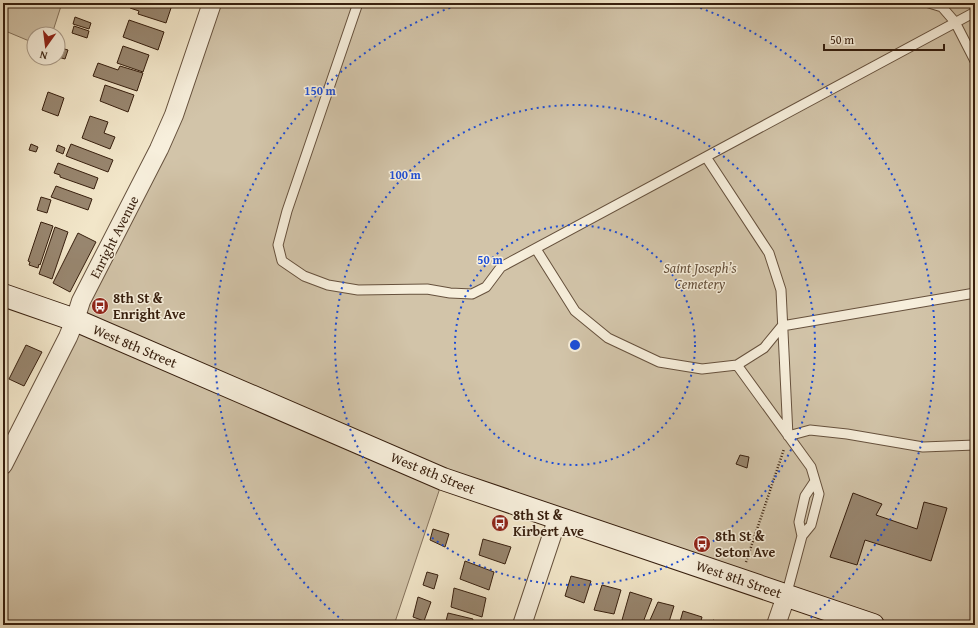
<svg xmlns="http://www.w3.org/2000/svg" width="978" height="628" font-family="'Gentium Book Plus',serif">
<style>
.green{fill:#d2c4a9;stroke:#84725c}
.building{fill:#98866f;stroke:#371f0e}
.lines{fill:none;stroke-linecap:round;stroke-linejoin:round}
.lane-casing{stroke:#66513d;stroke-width:11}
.street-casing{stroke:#66513d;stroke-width:20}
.secondary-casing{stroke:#371f0e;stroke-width:24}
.path{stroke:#371f0e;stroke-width:2.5;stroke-dasharray:1 2;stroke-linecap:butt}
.lane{stroke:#f7efdc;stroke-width:9}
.street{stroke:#f7efdc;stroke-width:18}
.secondary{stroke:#f7efdc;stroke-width:22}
.ring{fill:none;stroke:#1d4ed8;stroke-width:2;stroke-dasharray:2 4}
.labels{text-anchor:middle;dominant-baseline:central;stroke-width:3;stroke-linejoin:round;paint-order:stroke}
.street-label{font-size:14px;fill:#371f0e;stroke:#f7efdc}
.park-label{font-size:14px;font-style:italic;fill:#66513c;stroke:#f7efdc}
.poi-label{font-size:14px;font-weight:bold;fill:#371f0e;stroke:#f7efdc;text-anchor:start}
.centre{fill:#1d4ed8;stroke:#f7efdc;stroke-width:2}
.ring-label{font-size:12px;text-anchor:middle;font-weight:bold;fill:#1d4ed8;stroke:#f7efdc;stroke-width:3;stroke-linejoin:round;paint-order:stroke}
</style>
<rect width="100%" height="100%" fill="#f2e6c9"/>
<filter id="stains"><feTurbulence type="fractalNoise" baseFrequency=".005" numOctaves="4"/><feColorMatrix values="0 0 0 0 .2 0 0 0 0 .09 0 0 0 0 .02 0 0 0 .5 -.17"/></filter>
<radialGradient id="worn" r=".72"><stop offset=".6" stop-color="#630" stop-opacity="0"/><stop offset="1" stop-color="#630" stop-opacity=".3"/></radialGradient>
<path class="green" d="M 3,3 L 62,3 L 52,34 L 34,34 L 34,43 L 3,30 Z
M 212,3 L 975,3 L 975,625 L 873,625 L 443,479 L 394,625 L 3,625 L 3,465 L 159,149 Z"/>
<path class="building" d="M 131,3 L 157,3 L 171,8 L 166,23 L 138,14 L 139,11 L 130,8 Z
M 75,17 L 91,23 L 89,29 L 73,24 Z
M 129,20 L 164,32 L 158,50 L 123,37 Z
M 74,26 L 89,31 L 87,38 L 72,33 Z
M 123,46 L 149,55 L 143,72 L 117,63 Z
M 58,47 L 68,50 L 65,59 L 58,57 Z
M 98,63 L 118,70 L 120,66 L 143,73 L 137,91 L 93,76 Z
M 105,85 L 134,95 L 128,112 L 100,101 Z
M 48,92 L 64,98 L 58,116 L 42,110 Z
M 90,116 L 108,122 L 104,133 L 115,137 L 110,149 L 82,138 Z
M 31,144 L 38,147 L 36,152 L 29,150 Z
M 71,144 L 113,160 L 108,172 L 66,156 Z
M 58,145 L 65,148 L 63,154 L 56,151 Z
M 58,163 L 98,178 L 94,189 L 60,177 L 60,175 L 54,173 Z
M 56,186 L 92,199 L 88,210 L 51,197 Z
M 41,197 L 51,200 L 47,213 L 37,210 Z
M 41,222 L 53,226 L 40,265 L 39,264 L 38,268 L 29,265 L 30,262 L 28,261 Z
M 55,227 L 68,232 L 52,279 L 39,274 Z
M 78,233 L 96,242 L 70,292 L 53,283 Z
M 26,345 L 42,352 L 24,386 L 9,379 Z
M 740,455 L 749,457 L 747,468 L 736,464 Z
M 853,493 L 882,504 L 876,515 L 917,529 L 924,502 L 947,508 L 931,561 L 865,540 L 857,565 L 830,557 Z
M 433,529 L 449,534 L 445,547 L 430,540 Z
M 483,539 L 511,547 L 505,564 L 479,555 Z
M 465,561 L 494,572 L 489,590 L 460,579 Z
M 427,572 L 438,575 L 434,589 L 423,585 Z
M 571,576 L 591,581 L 584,603 L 565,596 Z
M 602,585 L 621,590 L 614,614 L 594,610 Z
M 454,588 L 486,598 L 482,617 L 451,607 Z
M 630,592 L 652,599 L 642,625 L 637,625 L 622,620 Z
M 418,597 L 431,602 L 424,621 L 413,617 Z
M 658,602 L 674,606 L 668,625 L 660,625 L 650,620 Z
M 683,611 L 702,617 L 700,625 L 679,625 Z
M 448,613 L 473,619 L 472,625 L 445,625 Z
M 713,620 L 727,625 L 711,625 Z"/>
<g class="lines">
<g class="lane-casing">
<path id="lane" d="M 358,3 L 287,211 L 278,245 L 282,261 L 304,276 L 328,285 L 358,290 L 427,289 L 450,293 L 472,294 L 486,287 L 501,267 L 975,12
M 929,3 L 942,7 L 955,22 L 975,61
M 706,157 L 769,253 L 781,290 L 788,436 L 810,430 L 847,434 L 923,447 L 975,445
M 536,249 L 575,311 L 608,338 L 659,362 L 702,369 L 737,365 L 764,348 L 782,326 L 975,293
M 737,365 L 811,467 L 819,494 L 811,525 L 802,536 L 786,596
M 802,536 L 799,522 L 805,496 L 815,481"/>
</g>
<g class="street-casing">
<path id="street" d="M 3,465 L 68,337 L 75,320 L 81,301 L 159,149 L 174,115 L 212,3
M 522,625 L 558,517
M 776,625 L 786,596"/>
</g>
<g class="secondary-casing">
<path id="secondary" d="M 3,295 L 75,320 L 443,479 L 873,625"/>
</g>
<path class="path" d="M 746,562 L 784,449"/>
<use href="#lane" class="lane"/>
<use href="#street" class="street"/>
<use href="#secondary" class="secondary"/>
</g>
<g class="ring">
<circle cx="575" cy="345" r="120"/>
<circle cx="575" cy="345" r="240"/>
<path d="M348 625A360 360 0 0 1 461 4M689 4A360 360 0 0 1 802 625"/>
</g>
<defs>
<g id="bus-disc" transform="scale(0.9)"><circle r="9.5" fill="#8f2418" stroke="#f7efdc"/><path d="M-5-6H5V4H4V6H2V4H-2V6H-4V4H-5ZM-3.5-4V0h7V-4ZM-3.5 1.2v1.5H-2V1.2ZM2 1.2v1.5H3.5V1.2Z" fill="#fff"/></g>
</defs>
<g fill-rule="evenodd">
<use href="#bus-disc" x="100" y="306"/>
<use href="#bus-disc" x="500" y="523"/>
<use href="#bus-disc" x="702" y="544"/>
</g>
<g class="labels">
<g class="street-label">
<text transform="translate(114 237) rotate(-63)">Enright Avenue</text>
<text transform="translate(135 346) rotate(23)">West 8th Street</text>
<text transform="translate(433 473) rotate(22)">West 8th Street</text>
<text transform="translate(739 579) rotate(19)">West 8th Street</text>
</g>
<g class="park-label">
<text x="700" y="268">Saint Joseph’s<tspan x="700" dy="16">Cemetery</tspan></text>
</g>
<g class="poi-label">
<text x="113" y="298">8th St &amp;<tspan x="113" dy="16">Enright Ave</tspan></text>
<text x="513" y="515">8th St &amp;<tspan x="513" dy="16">Kirbert Ave</tspan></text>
<text x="715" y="536">8th St &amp;<tspan x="715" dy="16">Seton Ave</tspan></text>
</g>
</g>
<circle cx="575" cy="345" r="6" class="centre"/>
<g class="ring-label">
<text x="320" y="95">150 m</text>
<text x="405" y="179">100 m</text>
<text x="490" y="264">50 m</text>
</g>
<rect width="978" height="628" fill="none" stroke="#f2e6c9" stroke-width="16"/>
<rect x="4" y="4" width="970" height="620" fill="none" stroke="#371f0e" stroke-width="2"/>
<rect x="8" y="8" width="962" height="612" fill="none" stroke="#371f0e"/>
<g transform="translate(46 46) rotate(194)"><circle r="19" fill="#f7efdc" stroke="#aa9c8a"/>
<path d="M0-3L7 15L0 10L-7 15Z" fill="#8f2418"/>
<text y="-6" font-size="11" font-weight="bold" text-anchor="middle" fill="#371f0e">N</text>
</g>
<path d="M824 44v6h120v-6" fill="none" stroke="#371f0e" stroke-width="2"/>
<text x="830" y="44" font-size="12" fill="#371f0e" stroke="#f7efdc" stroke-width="3" paint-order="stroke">50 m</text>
<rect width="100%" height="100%" filter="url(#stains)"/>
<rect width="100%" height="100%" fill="url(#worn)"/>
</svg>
